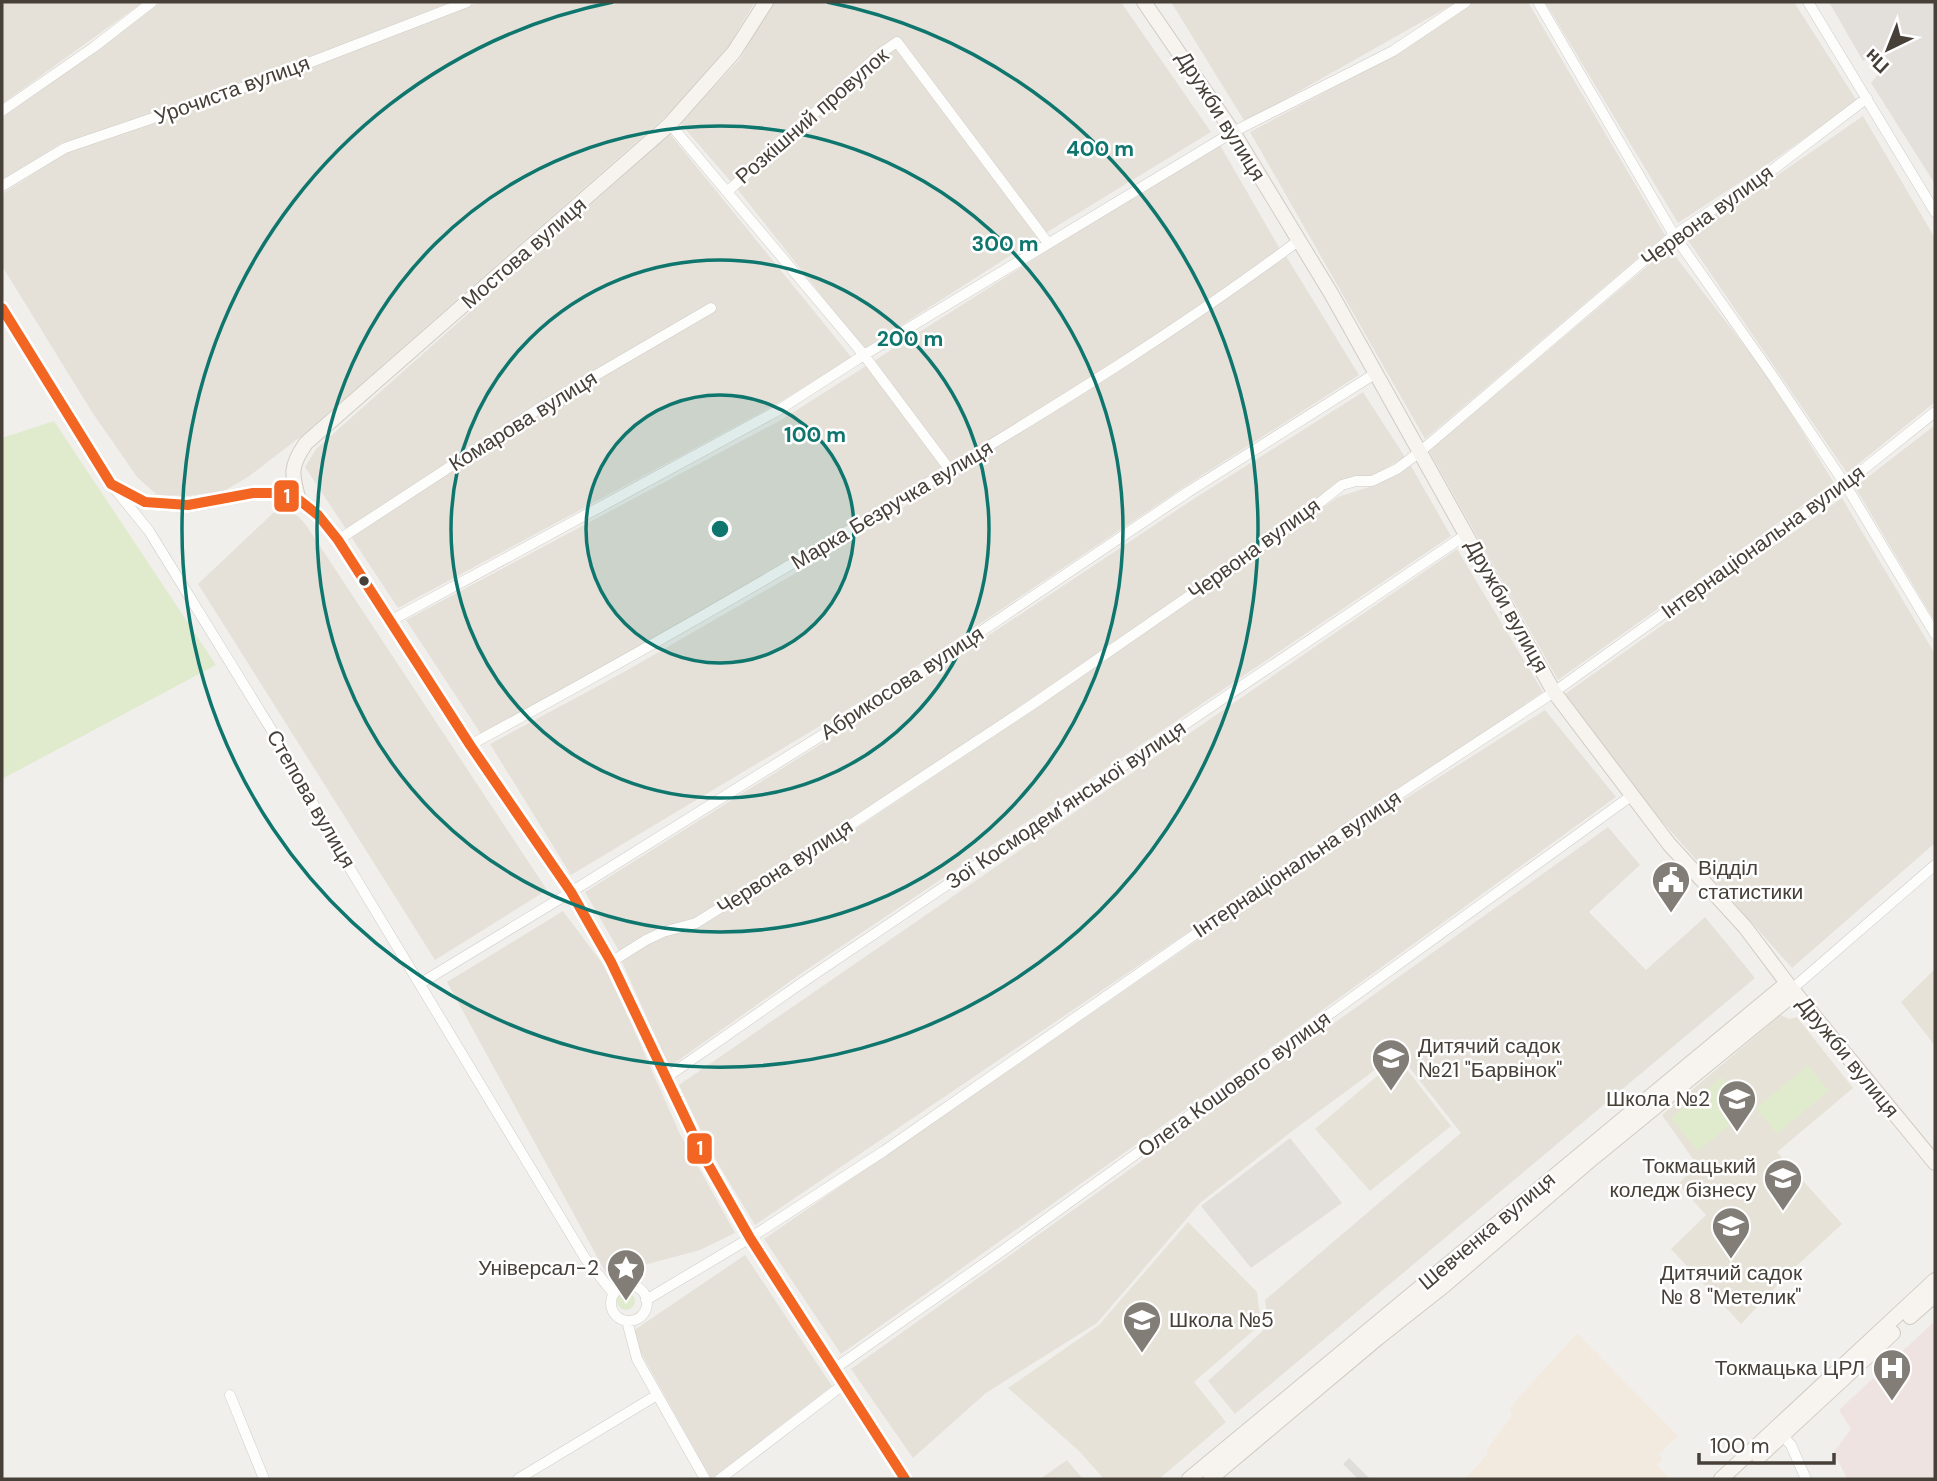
<svg xmlns="http://www.w3.org/2000/svg" width="1937" height="1481" font-family="'DM Sans',sans-serif">
<style>
.residential{fill:#e5e1d9}
.commercial{fill:#f3eadf}
.industrial{fill:#e3dfdb}
.education{fill:#e7e2d8}
.medical{fill:#efe3e1}
.green{fill:#e0eacd}
.parking{fill:#e0dedb}
.lines{fill:none;stroke-linecap:round;stroke-linejoin:round}
.street-casing{stroke:#cfcdc9;stroke-width:11}
.secondary-casing{stroke:#d0cbc3;stroke-width:16}
.street{stroke:#fdfdfc;stroke-width:10}
.secondary{stroke:#f7f4ef;stroke-width:14}
.bus-1-casing{stroke:#fff;stroke-width:16}
.bus-1{stroke:#f26522;stroke-width:10}
.ring{fill:none;stroke:#0f766e;stroke-width:3.5}
.bus-dot{fill:#474038;stroke:#fff;stroke-width:2.5}
.labels{text-anchor:middle;dominant-baseline:central;stroke-width:5;stroke-linejoin:round;paint-order:stroke}
.street-label{font-size:21px;fill:#474038;stroke:#fff}
.poi-label{font-size:21px;fill:#474038;stroke:#fff;text-anchor:end}
.centre{fill:#0f766e;stroke:#fff;stroke-width:3.5}
.ring-label{font-size:21px;text-anchor:middle;font-weight:bold;fill:#0f766e;stroke:#fff;stroke-width:5;stroke-linejoin:round;paint-order:stroke}
.line-badge{stroke:#fff;stroke-width:2.5}
.badge-label{font-size:19px;text-anchor:middle;font-weight:bold;fill:#fff}
</style>
<rect width="100%" height="100%" fill="#f1efec"/>
<path class="residential" d="M 2,2 L 143,2 L 2,104 Z
M 161,2 L 451,2 L 257,78 L 60,144 L 2,180 L 2,118 L 92,54 Z
M 480,2 L 755,2 L 728,47 L 675,108 L 304,434 L 248,477 L 224,491 L 188,496 L 157,495 L 137,477 L 92,412 L 2,266 L 2,194 L 72,149 L 260,86 Z
M 773,2 L 1121,2 L 1211,132 L 1049,231 L 864,349 L 738,190 L 680,123 L 740,59 Z
M 1171,2 L 1457,2 L 1245,122 Z
M 1472,2 L 1528,2 L 1665,235 L 1425,439 L 1250,132 L 1404,50 Z
M 1545,2 L 1794,2 L 1857,101 L 1768,164 L 1678,223 Z
M 1863,116 L 1935,238 L 1935,402 L 1847,473 L 1683,233 L 1759,188 Z
M 670,134 L 852,358 L 775,405 L 398,608 L 305,467 L 316,449 Z
M 1220,145 L 1280,249 L 1227,287 L 1110,365 L 939,471 L 640,648 L 481,734 L 406,620 L 781,420 L 1053,247 Z
M 1669,248 L 1771,380 L 1834,483 L 1558,680 L 1429,451 Z
M 1286,256 L 1359,375 L 1190,483 L 890,684 L 571,875 L 490,744 L 624,672 L 834,551 L 1113,373 L 1232,294 Z
M 1363,392 L 1405,457 L 1372,476 L 1354,476 L 1340,482 L 1285,524 L 1029,700 L 805,851 L 695,920 L 656,930 L 619,951 L 585,892 L 896,697 L 1195,498 Z
M 1935,425 L 1935,622 L 1855,487 Z
M 1411,466 L 1451,536 L 799,975 L 669,1067 L 622,962 L 648,943 L 663,936 L 698,927 L 809,860 L 1032,711 L 1338,497 L 1372,486 Z
M 1842,498 L 1935,654 L 1935,843 L 1792,968 L 1652,810 L 1565,694 Z
M 281,509 L 298,516 L 306,525 L 547,890 L 435,960 L 198,584 L 273,513 Z
M 1457,549 L 1543,692 L 755,1225 L 711,1152 L 679,1085 Z
M 1545,710 L 1616,797 L 1200,1099 L 841,1354 L 764,1239 L 1381,814 Z
M 1608,827 L 1640,865 L 1589,912 L 1646,970 L 1705,917 L 1755,978 L 1235,1414 L 1208,1381 L 1268,1326 L 1265,1300 L 1461,1133 L 1398,1053 L 1291,1132 L 1200,1203 L 1097,1323 L 986,1393 L 913,1458 L 851,1369 Z
M 563,911 L 608,971 L 679,1132 L 735,1233 L 700,1250 L 607,1275 L 447,982 Z
M 745,1255 L 832,1386 L 711,1479 L 630,1333 Z
M 1067,1460 L 1083,1479 L 1040,1479 Z"/>
<path class="commercial" d="M 1577,1333 L 1678,1436 L 1659,1454 L 1663,1459 L 1657,1465 L 1670,1479 L 1465,1479 L 1488,1453 L 1486,1450 L 1512,1416 L 1510,1408 L 1518,1398 Z"/>
<path class="industrial" d="M 1829,2 L 1935,2 L 1935,184 L 1871,83 L 1881,71 L 1869,56 L 1863,61 Z
M 1290,1138 L 1342,1203 L 1251,1268 L 1201,1206 Z"/>
<path class="education" d="M 1935,969 L 1935,1046 L 1901,1002 Z
M 1781,1015 L 1789,1019 L 1797,1017 L 1853,1088 L 1777,1152 L 1842,1224 L 1790,1272 L 1741,1324 L 1671,1249 L 1706,1215 L 1678,1184 L 1697,1165 L 1662,1115 Z
M 1398,1058 L 1451,1126 L 1370,1191 L 1315,1129 Z
M 1188,1222 L 1257,1292 L 1261,1324 L 1194,1382 L 1226,1422 L 1159,1479 L 1104,1479 L 1079,1451 L 1008,1388 L 1099,1325 Z"/>
<path class="medical" d="M 1935,1321 L 1935,1479 L 1847,1479 L 1834,1452 L 1851,1429 L 1839,1410 Z"/>
<path class="green" d="M 54,421 L 216,665 L 2,779 L 2,438 Z
M 1808,1065 L 1829,1091 L 1777,1134 L 1756,1108 Z
M 1722,1077 L 1749,1110 L 1698,1151 L 1671,1118 Z
M617 1301a9 9 0 1 1 18 0a9 9 0 1 1-18 0Z"/>
<path class="parking" d="M 1673,870 L 1688,888 L 1678,896 L 1664,877 Z
M 1349,1458 L 1370,1479 L 1358,1479 L 1343,1464 Z"/>
<g class="lines">
<g class="street-casing">
<path id="street" d="M 1538,2 L 1674,235 L 1774,378 L 1845,484 L 1935,634
M 1808,2 L 1935,212
M 2,111 L 94,47 L 152,2
M 670,124 L 864,355 L 950,470
M 2,186 L 65,148 L 259,82 L 467,2
M 728,191 L 881,53 L 897,42 L 1048,243
M 115,489 L 149,531 L 271,729 L 346,862 L 585,1258 L 614,1294
M 338,540 L 543,406 L 711,308
M 390,621 L 777,411 L 864,355 L 1233,132 L 1393,51 L 1466,2
M 470,745 C 629,659 785,570 939,476 C 1062,402 1183,327 1298,241
M 611,962 L 646,940 L 663,932 L 696,923 L 808,853 L 1033,704 L 1289,527 L 1342,485 L 1356,481 L 1372,481 L 1397,469 L 1421,451 L 1674,235 L 1767,174 L 1867,98
M 421,983 L 571,892 L 891,692 L 1188,492 L 1376,373
M 1792,989 L 1935,865
M 667,1077 L 803,982 L 1467,534
M611 1303a18 18 0 1 1 36 0a18 18 0 1 1-36 0Z
M 646,1300 L 750,1238 L 884,1151 L 1352,825 L 1554,692 L 1845,484 L 1935,412
M 627,1321 L 637,1359 L 705,1479
M 834,1369 L 1002,1251 L 1631,796
M 230,1395 L 264,1479
M 1783,1436 L 1791,1445 L 1806,1479
M 518,1479 L 657,1395
M 720,1479 L 844,1384"/>
</g>
<g class="secondary-casing">
<path id="secondary" d="M 1144,2 L 1233,132 L 1332,295 L 1554,692 L 1669,844 L 1745,927 L 1787,983 L 1935,1163
M 2,308 L 111,484 L 145,502 L 188,505 L 253,493 L 277,493 L 299,500 L 318,515 L 338,540 L 470,745 L 571,892 L 611,962 L 704,1157 L 750,1238 L 905,1479
M 299,500 C 291,474 290,466 306,443 L 670,124 L 734,52 L 766,2
M 1910,1317 L 1935,1295
M 1759,1457 L 1893,1333
M 1189,1479 L 1787,983
M 1210,1479 L 1378,1338 L 1445,1285 L 1593,1158 L 1795,993
M 1721,1479 L 1935,1280"/>
</g>
<use href="#street" class="street"/>
<use href="#secondary" class="secondary"/>
<g class="bus-1-casing">
<path id="bus-1" d="M 2,308 L 111,484 L 145,502 L 188,505 L 253,493 L 277,493 L 299,500 L 318,515 L 338,540 L 470,745 L 571,892 L 611,962 L 704,1157 L 750,1238 L 905,1479"/>
</g>
<use href="#bus-1" class="bus-1"/>
</g>
<circle cx="720" cy="529" r="134" fill="#0f766e" fill-opacity=".12"/>
<g class="ring">
<circle cx="720" cy="529" r="134"/>
<circle cx="720" cy="529" r="269"/>
<circle cx="720" cy="529" r="403"/>
<path d="M827 2A538 538 0 1 1 613 2"/>
</g>
<defs>
<g id="civic-pin" transform="scale(2.0125)"><path d="M0 17L-7.5 6A9.5 9.5 0 1 1 7.5 6Z" fill="#827d77" stroke="#fff"/><path d="M-.6-6.5H3V-4.5H.6V-3L4-1V1h2V6H-6V1h2V-1L-.6-3ZM-1.2 2.5V6h2.4V2.5Z" fill="#fff"/></g>
<g id="school-pin" transform="scale(2.0125)"><path d="M0 17L-7.5 6A9.5 9.5 0 1 1 7.5 6Z" fill="#827d77" stroke="#fff"/><path d="M0-5L7-2L0 1L-7-2ZM-4 1L0 2.5L4 1V4Q0 6-4 4Z" fill="#fff"/></g>
<g id="university-pin" transform="scale(2.0125)"><path d="M0 17L-7.5 6A9.5 9.5 0 1 1 7.5 6Z" fill="#827d77" stroke="#fff"/><path d="M0-5L7-2L0 1L-7-2ZM-4 1L0 2.5L4 1V4Q0 6-4 4Z" fill="#fff"/></g>
<g id="sight-pin" transform="scale(2.0125)"><path d="M0 17L-7.5 6A9.5 9.5 0 1 1 7.5 6Z" fill="#827d77" stroke="#fff"/><path d="M0-6L1.8-2.2L6-1.7L2.9 1.2L3.7 5.4L0 3.3L-3.7 5.4L-2.9 1.2L-6-1.7L-1.8-2.2Z" fill="#fff"/></g>
<g id="hospital-pin" transform="scale(2.0125)"><path d="M0 17L-7.5 6A9.5 9.5 0 1 1 7.5 6Z" fill="#827d77" stroke="#fff"/><path d="M-5-5h3v3.5h4V-5h3V5h-3V1.5h-4V5h-3Z" fill="#fff"/></g>
</defs>
<g fill-rule="evenodd">
<use href="#civic-pin" x="1671" y="880"/>
<use href="#school-pin" x="1391" y="1058"/>
<use href="#school-pin" x="1737" y="1099"/>
<use href="#university-pin" x="1783" y="1178"/>
<use href="#school-pin" x="1731" y="1226"/>
<use href="#sight-pin" x="626" y="1268"/>
<use href="#school-pin" x="1142" y="1320"/>
<use href="#hospital-pin" x="1892" y="1368"/>
</g>
<circle class="bus-dot" cx="364" cy="581" r="6"/>
<g class="labels">
<g class="street-label">
<text transform="translate(232 90) rotate(-20)">Урочиста вулиця</text>
<text transform="translate(812 116) rotate(-41)">Розкішний провулок</text>
<text transform="translate(1221 116) rotate(58)">Дружби вулиця</text>
<text transform="translate(1707 216) rotate(-36)">Червона вулиця</text>
<text transform="translate(524 253) rotate(-41)">Мостова вулиця</text>
<text transform="translate(523 421) rotate(-32)">Комарова вулиця</text>
<text transform="translate(892 505) rotate(-31)">Марка Безручка вулиця</text>
<text transform="translate(1763 542) rotate(-36)">Інтернаціональна вулиця</text>
<text transform="translate(1254 549) rotate(-36)">Червона вулиця</text>
<text transform="translate(1507 606) rotate(61)">Дружби вулиця</text>
<text transform="translate(902 683) rotate(-33)">Абрикосова вулиця</text>
<text transform="translate(311 799) rotate(60)">Степова вулиця</text>
<text transform="translate(1066 805) rotate(-34)">Зої Космодем’янської вулиця</text>
<text transform="translate(1297 864) rotate(-34)">Інтернаціональна вулиця</text>
<text transform="translate(785 867) rotate(-33)">Червона вулиця</text>
<text transform="translate(1848 1057) rotate(51)">Дружби вулиця</text>
<text transform="translate(1234 1084) rotate(-36)">Олега Кошового вулиця</text>
<text transform="translate(1487 1231) rotate(-40)">Шевченка вулиця</text>
</g>
<g class="poi-label">
<text x="1698" y="868" text-anchor="start">Відділ<tspan x="1698" dy="24">статистики</tspan></text>
<text x="1418" y="1046" text-anchor="start">Дитячий садок<tspan x="1418" dy="24">№21 "Барвінок"</tspan></text>
<text x="1710" y="1099">Школа №2</text>
<text x="1756" y="1166">Токмацький<tspan x="1756" dy="24">коледж бізнесу</tspan></text>
<text x="599" y="1268">Універсал-2</text>
<text x="1731" y="1273" text-anchor="middle">Дитячий садок<tspan x="1731" dy="24">№ 8 "Метелик"</tspan></text>
<text x="1169" y="1320" text-anchor="start">Школа №5</text>
<text x="1865" y="1368">Токмацька ЦРЛ</text>
</g>
</g>
<circle cx="720" cy="529" r="10" class="centre"/>
<g class="ring-label">
<text x="1100" y="156">400 m</text>
<text x="1005" y="251">300 m</text>
<text x="910" y="346">200 m</text>
<text x="815" y="442">100 m</text>
</g>
<g class="line-badge">
<rect x="273" y="479" width="27" height="34" rx="7" fill="#f26522"/>
<rect x="686" y="1132" width="27" height="33" rx="7" fill="#f26522"/>
</g>
<g class="badge-label">
<text x="287" y="503">1</text>
<text x="700" y="1155">1</text>
</g>
<rect width="1937" height="1481" fill="none" stroke="#474038" stroke-width="7"/>
<g transform="translate(1888 49) rotate(223)" stroke="#ffffff" stroke-width="5" paint-order="stroke">
<path d="M0-5L12 26L0 18L-12 26Z" fill="#474038"/>
<text y="-10" font-size="19" font-weight="bold" text-anchor="middle" fill="#474038">Пн</text>
</g>
<path d="M1699 1453v10h135v-10" fill="none" stroke="#474038" stroke-width="3.5"/>
<text x="1710" y="1453" font-size="21" fill="#474038" stroke="#ffffff" stroke-width="5" paint-order="stroke">100 m</text>
</svg>
